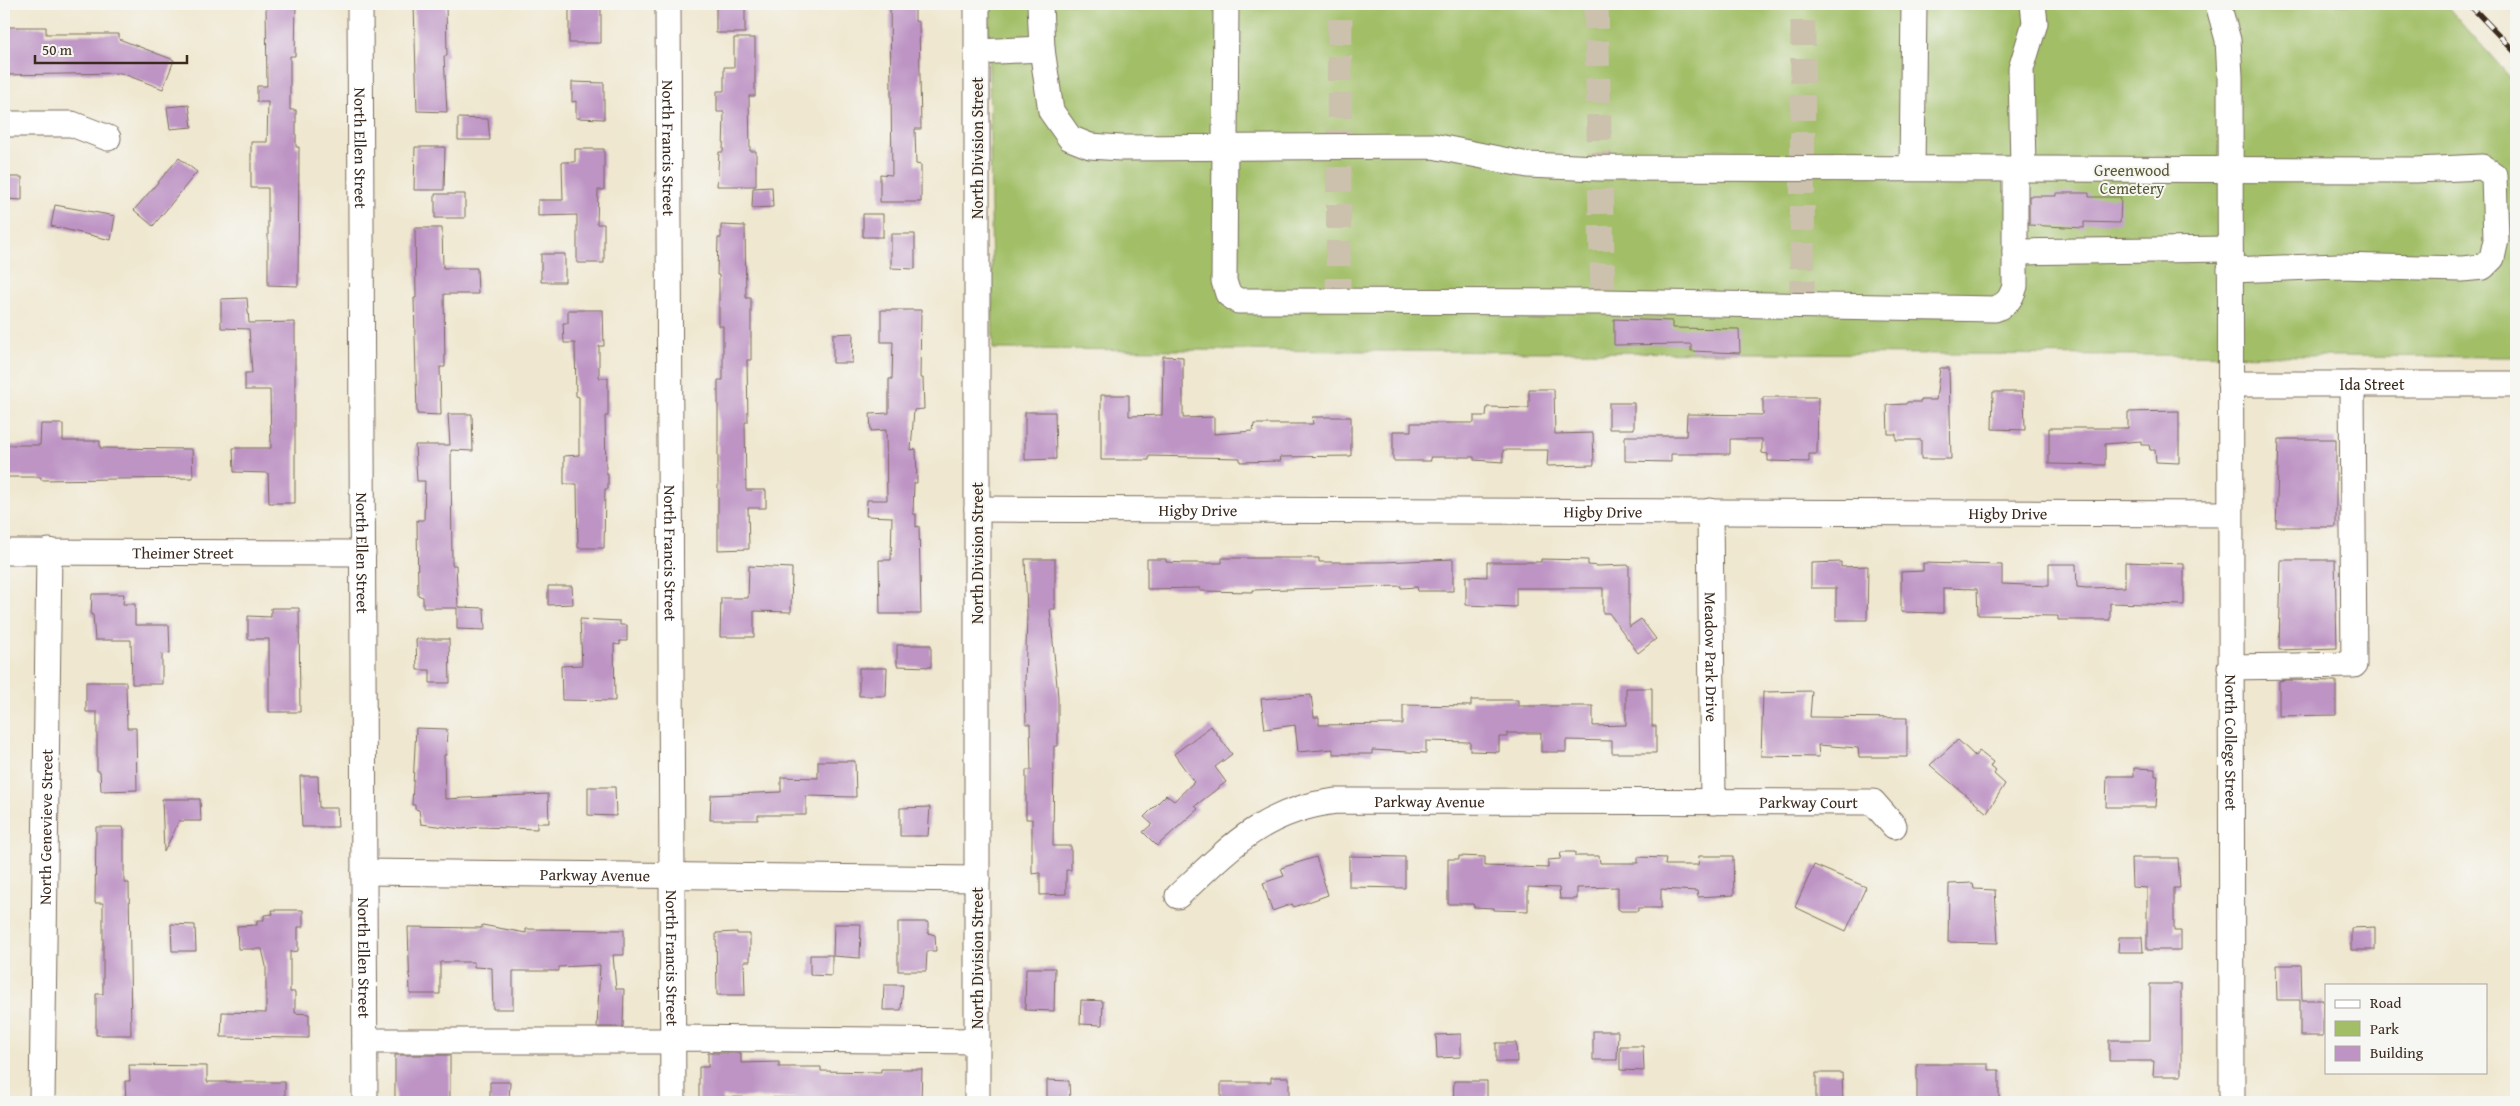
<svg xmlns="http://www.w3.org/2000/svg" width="2520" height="1106" font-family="'Gentium Book Plus',serif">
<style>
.green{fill:#a2bf67;stroke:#6e7442}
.building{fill:#be94c5}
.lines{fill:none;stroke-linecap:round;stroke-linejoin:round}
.minor-tunnel{stroke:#cbc1ac;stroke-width:25;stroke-dasharray:25 12;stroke-linecap:butt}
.minor-casing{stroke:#7a6c5c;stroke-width:27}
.minor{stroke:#fff;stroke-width:25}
.rail-casing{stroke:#3b2a1e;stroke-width:5.5}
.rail{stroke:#f6f6f2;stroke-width:4;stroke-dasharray:11;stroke-linecap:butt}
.labels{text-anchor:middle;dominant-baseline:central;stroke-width:4;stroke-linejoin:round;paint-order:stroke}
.street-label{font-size:16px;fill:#3b2a1e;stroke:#f6f6f2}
.park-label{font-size:16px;fill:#5a5734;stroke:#f6f6f2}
</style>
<rect width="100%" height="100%" fill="#f6f6f2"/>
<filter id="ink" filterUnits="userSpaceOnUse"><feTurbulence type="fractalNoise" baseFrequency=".02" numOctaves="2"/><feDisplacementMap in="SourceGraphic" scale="10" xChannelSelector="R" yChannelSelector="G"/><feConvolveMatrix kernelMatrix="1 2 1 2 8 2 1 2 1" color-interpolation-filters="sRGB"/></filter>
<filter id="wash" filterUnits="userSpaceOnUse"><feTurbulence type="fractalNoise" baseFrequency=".0096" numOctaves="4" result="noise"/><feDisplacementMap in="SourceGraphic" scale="20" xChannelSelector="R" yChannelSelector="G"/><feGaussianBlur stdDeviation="1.12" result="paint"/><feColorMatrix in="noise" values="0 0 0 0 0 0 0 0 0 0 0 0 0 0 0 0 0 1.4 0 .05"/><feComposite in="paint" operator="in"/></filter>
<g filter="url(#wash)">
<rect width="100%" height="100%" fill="#efe7cf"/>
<path class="green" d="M 988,4 L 2445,4 L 2516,84 L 2516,357 L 993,349 Z"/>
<g id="blocks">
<path class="building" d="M 266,4 L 296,4 L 295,56 L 290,56 L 290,110 L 296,110 L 296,147 L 299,147 L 298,286 L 268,285 L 268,188 L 251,188 L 251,142 L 267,142 L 268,102 L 257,102 L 257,86 L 267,86 Z
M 414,4 L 446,4 L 447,56 L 444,56 L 447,112 L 417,111 Z
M 569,4 L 601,4 L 601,43 L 569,43 Z
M 716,4 L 745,4 L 745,33 L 716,33 Z
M 890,6 L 915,6 L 915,21 L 919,22 L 921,129 L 915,129 L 916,164 L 921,165 L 921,202 L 880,202 L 880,174 L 892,175 Z
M 4,27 L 46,27 L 46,34 L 119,34 L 119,39 L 174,60 L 163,89 L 121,73 L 4,75 Z
M 734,38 L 755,38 L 755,96 L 749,96 L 750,151 L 756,151 L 756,186 L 717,186 L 719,152 L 723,152 L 724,112 L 717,112 L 717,91 L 724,91 L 724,67 L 734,67 Z
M 572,82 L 604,83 L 604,119 L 576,118 L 576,101 L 572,102 Z
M 189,105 L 192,127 L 170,129 L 167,107 Z
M 458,118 L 488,119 L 490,140 L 458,140 Z
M 415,147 L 445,147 L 444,190 L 414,190 Z
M 575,149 L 604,149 L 604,190 L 598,190 L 597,224 L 604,224 L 604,263 L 577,263 L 577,215 L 538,216 L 538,200 L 563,200 L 562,162 L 575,162 Z
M 179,158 L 197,172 L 153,226 L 134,210 Z
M 4,177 L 22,177 L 22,200 L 4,199 Z
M 772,187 L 773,207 L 752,208 L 753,188 Z
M 2056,193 L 2089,193 L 2089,197 L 2121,197 L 2120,223 L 2084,222 L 2084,228 L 2029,225 L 2029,196 L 2056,196 Z
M 435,194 L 465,194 L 465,218 L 435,218 Z
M 55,205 L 115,216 L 111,240 L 51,226 Z
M 863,214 L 883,214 L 883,237 L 863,237 Z
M 721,225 L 745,226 L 746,298 L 751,298 L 751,360 L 747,360 L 748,422 L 745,422 L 746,490 L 766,490 L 766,508 L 748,508 L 749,549 L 718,550 L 718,380 L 723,380 L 723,326 L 719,326 L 719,275 L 717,275 L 718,238 L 721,238 Z
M 415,228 L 442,228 L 443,268 L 477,268 L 478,294 L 444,294 L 445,367 L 440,367 L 441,415 L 417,414 L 414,298 L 416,298 Z
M 891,234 L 915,234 L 915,269 L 891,268 Z
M 541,254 L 565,254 L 565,282 L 541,282 Z
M 247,298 L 249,323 L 295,322 L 295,503 L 269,503 L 268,473 L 234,472 L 233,448 L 271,448 L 270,390 L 245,390 L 245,373 L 252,373 L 249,329 L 221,328 L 221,299 Z
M 568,310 L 603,310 L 604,346 L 599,346 L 599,378 L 608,378 L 608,416 L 605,416 L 606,473 L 608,473 L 608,489 L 605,489 L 604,548 L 578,548 L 577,484 L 564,484 L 564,456 L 579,455 L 579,397 L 576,396 L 575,343 L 564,343 L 563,323 L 568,323 Z
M 881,310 L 921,310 L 920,378 L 923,378 L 924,409 L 914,410 L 911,450 L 916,449 L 917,483 L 914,483 L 913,514 L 916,514 L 916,527 L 919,526 L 921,614 L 880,614 L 879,560 L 891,560 L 892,517 L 866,516 L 867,500 L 887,500 L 886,430 L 871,431 L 870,414 L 889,413 L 889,379 L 892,379 L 893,342 L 881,342 Z
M 1614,319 L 1672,321 L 1672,328 L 1739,329 L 1740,353 L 1691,351 L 1691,344 L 1614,345 Z
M 853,333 L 852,363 L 833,363 L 833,334 Z
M 1163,356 L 1183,357 L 1183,418 L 1214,417 L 1214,434 L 1253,431 L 1254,424 L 1313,424 L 1312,417 L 1351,417 L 1351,456 L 1280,457 L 1281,461 L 1240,462 L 1240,458 L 1149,456 L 1149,460 L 1101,460 L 1101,395 L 1129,395 L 1129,416 L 1162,415 Z
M 1940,368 L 1949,368 L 1951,459 L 1921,459 L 1921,440 L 1896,440 L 1896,434 L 1888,434 L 1887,405 L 1906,404 L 1907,402 L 1921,402 L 1921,400 L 1936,400 Z
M 1529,389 L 1554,389 L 1555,434 L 1593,433 L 1594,465 L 1547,466 L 1548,450 L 1503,450 L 1503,462 L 1474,460 L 1474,457 L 1430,457 L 1431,461 L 1393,461 L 1393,431 L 1411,431 L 1411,423 L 1474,423 L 1474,416 L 1486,416 L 1487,407 L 1529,408 Z
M 1993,392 L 2024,392 L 2025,430 L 1992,429 Z
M 1763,397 L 1818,397 L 1817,454 L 1809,454 L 1809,462 L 1768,461 L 1768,454 L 1762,453 L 1762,439 L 1730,439 L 1730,454 L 1671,454 L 1671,462 L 1625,461 L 1625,436 L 1686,436 L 1687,414 L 1763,415 Z
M 1609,403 L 1634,403 L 1634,429 L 1609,429 Z
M 2179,411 L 2179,463 L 2156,462 L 2155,450 L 2150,450 L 2149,445 L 2141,445 L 2141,441 L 2105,444 L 2105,465 L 2049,464 L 2049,428 L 2128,428 L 2128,412 Z
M 1025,412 L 1055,412 L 1056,459 L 1025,460 Z
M 448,414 L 472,414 L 473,451 L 451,450 L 452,565 L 456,565 L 458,607 L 484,608 L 485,630 L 457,629 L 457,608 L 423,608 L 423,597 L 418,595 L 417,520 L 424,520 L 425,481 L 417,481 L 415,445 L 450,445 Z
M 41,424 L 63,424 L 63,441 L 100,441 L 100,448 L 192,449 L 193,478 L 41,480 L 41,477 L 4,477 L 4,445 L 40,445 Z
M 2279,439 L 2336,439 L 2336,527 L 2276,527 Z
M 1222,558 L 1319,558 L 1319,562 L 1383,562 L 1453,559 L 1453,591 L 1418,591 L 1417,587 L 1401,588 L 1401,586 L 1253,590 L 1253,592 L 1200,591 L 1200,588 L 1147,589 L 1147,559 L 1166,559 L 1166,562 L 1185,563 L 1222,563 Z
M 1025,559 L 1055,559 L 1055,609 L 1050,609 L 1058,697 L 1058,746 L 1054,746 L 1053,846 L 1071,846 L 1071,870 L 1066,870 L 1066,894 L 1040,895 L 1040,873 L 1032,874 L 1032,819 L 1026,819 L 1026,770 L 1031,770 L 1030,724 L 1026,724 L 1025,683 L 1027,615 Z
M 1541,559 L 1588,560 L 1588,565 L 1598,566 L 1629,565 L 1629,627 L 1641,619 L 1656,639 L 1638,653 L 1609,613 L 1603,613 L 1603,588 L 1516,588 L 1516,607 L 1466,605 L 1466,576 L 1487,577 L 1487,562 L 1541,562 Z
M 2281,560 L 2335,560 L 2337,648 L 2279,650 Z
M 1841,562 L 1841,567 L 1868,566 L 1867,620 L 1836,620 L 1836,588 L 1811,588 L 1811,563 Z
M 2125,562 L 2184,564 L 2184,605 L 2110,603 L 2110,620 L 2058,620 L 2058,616 L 1978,615 L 1977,589 L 1943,588 L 1943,613 L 1901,612 L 1901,572 L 1923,571 L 1923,563 L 2002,565 L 2002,584 L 2049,586 L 2049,564 L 2076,564 L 2077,587 L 2086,588 L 2125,587 Z
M 749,566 L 792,568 L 791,612 L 754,611 L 754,637 L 720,637 L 721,598 L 748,598 Z
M 548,586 L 572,586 L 573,604 L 548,605 Z
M 92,594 L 124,594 L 123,604 L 135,604 L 135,625 L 169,625 L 170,653 L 162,654 L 162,684 L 132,684 L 131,640 L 95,640 L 93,615 L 91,615 Z
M 271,608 L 299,608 L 300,712 L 269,712 L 269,639 L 248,639 L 248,616 L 271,617 Z
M 580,619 L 620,621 L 620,625 L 627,625 L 627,641 L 620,641 L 620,645 L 614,644 L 615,701 L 562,700 L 561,666 L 582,665 Z
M 416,639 L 449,639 L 450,683 L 430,683 L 430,670 L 417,670 Z
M 897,645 L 931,645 L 931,667 L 897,666 Z
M 859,668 L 887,668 L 886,696 L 859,696 Z
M 2286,680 L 2336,681 L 2336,715 L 2279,716 L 2279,681 Z
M 86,682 L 126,682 L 127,728 L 136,728 L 137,790 L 101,791 L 100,771 L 97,771 L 97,712 L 86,712 Z
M 1626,688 L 1652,688 L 1652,726 L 1656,726 L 1656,753 L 1612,753 L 1612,741 L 1566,740 L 1566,752 L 1541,752 L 1541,733 L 1507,733 L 1507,737 L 1499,737 L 1499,752 L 1470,751 L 1470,742 L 1426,741 L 1426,753 L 1372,750 L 1372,754 L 1333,754 L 1333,749 L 1298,752 L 1295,725 L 1265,729 L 1261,699 L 1311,695 L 1314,717 L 1319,717 L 1319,725 L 1403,724 L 1403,705 L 1471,706 L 1471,700 L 1518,700 L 1518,706 L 1593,706 L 1593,726 L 1626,725 Z
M 1812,691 L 1810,717 L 1907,718 L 1907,757 L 1859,757 L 1858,748 L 1818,745 L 1819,757 L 1761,756 L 1763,692 Z
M 1211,726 L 1232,754 L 1215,767 L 1226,782 L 1195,806 L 1198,809 L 1157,846 L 1143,832 L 1152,824 L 1144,817 L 1166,795 L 1174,801 L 1194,782 L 1174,754 Z
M 416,728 L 447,729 L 446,755 L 444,755 L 445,799 L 548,794 L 549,823 L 537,823 L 537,829 L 480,827 L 461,829 L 421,824 L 419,810 L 415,809 L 415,805 L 412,805 Z
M 1958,740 L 1975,756 L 1979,751 L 1993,762 L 1990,767 L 1996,771 L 1994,774 L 2005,784 L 1987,813 L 1930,765 Z
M 818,761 L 855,761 L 856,797 L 806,796 L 806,815 L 758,815 L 758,820 L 710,820 L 711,795 L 781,792 L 781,777 L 818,778 Z
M 2134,768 L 2155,769 L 2155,776 L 2158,776 L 2156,807 L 2106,807 L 2107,776 L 2134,776 Z
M 300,776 L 318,776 L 319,808 L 337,808 L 338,827 L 302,827 Z
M 588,787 L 615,787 L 616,816 L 588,815 Z
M 162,799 L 200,799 L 201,821 L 179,821 L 164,852 Z
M 930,807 L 928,836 L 900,836 L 900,808 Z
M 96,827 L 123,827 L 124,831 L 124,883 L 129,883 L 131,1035 L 96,1035 L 96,994 L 103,994 L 103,903 L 95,903 Z
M 1561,852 L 1575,852 L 1575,856 L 1599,856 L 1600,863 L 1638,863 L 1638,857 L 1666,858 L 1665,865 L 1698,865 L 1699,856 L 1733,856 L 1734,895 L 1698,897 L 1697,891 L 1661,889 L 1661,908 L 1638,908 L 1638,911 L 1621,911 L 1618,909 L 1618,887 L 1577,888 L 1577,899 L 1560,899 L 1559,888 L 1528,887 L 1528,911 L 1494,910 L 1494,908 L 1474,907 L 1473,904 L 1448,904 L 1448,859 L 1459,859 L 1459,856 L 1485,857 L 1485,866 L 1548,868 L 1548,860 L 1560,859 Z
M 1349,856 L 1405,857 L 1405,888 L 1349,887 Z
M 1316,857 L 1328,895 L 1294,907 L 1292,904 L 1272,911 L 1263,883 L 1284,876 L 1281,868 Z
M 2131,858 L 2178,858 L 2180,888 L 2174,888 L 2174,931 L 2181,931 L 2181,950 L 2147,950 L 2147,888 L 2132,887 Z
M 1814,865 L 1866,887 L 1846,931 L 1795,907 Z
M 1973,883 L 1974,889 L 1995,890 L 1998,943 L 1948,942 L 1949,884 Z
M 272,910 L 303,910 L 303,927 L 298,927 L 298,951 L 290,952 L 290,992 L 295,992 L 295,1013 L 309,1014 L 309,1038 L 221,1037 L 222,1012 L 266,1013 L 266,966 L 262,949 L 238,949 L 237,926 L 257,925 L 257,920 L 264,920 L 264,915 L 273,914 Z
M 898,922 L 928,922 L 928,933 L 935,935 L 936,951 L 927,951 L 926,971 L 898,971 Z
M 171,924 L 195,925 L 196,951 L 172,951 Z
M 834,924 L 861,924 L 860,958 L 833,956 Z
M 482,925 L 526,933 L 526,929 L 624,930 L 624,955 L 613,955 L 616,989 L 624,989 L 623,1027 L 597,1027 L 600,965 L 559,967 L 559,971 L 513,971 L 513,1009 L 493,1009 L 492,968 L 474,967 L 474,962 L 440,962 L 440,994 L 410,994 L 408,927 L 482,928 Z
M 2375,927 L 2375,950 L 2351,950 L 2351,928 Z
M 737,932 L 737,934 L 750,934 L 750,961 L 744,961 L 745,995 L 717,995 L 716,933 Z
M 2119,937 L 2142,937 L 2143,952 L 2118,952 Z
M 810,955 L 832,955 L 832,976 L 810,975 Z
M 2276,965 L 2301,965 L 2302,1000 L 2323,1000 L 2323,1036 L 2300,1036 L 2300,1000 L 2277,1000 Z
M 1026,968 L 1055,968 L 1054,1011 L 1025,1010 Z
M 2150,984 L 2181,984 L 2181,1076 L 2153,1076 L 2154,1061 L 2109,1061 L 2109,1040 L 2150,1040 Z
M 884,985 L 903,985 L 901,1010 L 883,1010 Z
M 1081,1000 L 1103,1001 L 1102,1025 L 1080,1024 Z
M 1593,1031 L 1618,1031 L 1617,1060 L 1593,1060 Z
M 1461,1034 L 1461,1057 L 1437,1058 L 1436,1035 Z
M 1496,1043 L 1516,1043 L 1517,1062 L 1496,1062 Z
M 1620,1046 L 1643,1046 L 1644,1071 L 1620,1070 Z
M 708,1053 L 741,1053 L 741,1063 L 779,1062 L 779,1067 L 821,1067 L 821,1071 L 881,1072 L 881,1069 L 922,1069 L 921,1102 L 796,1102 L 796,1098 L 723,1097 L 723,1102 L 699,1102 L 699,1067 L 708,1067 Z
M 395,1055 L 450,1055 L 450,1102 L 395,1102 Z
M 1917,1064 L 1988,1064 L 1988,1070 L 1999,1070 L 1999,1102 L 1917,1102 Z
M 129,1065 L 207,1066 L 207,1082 L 285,1082 L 285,1102 L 126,1102 L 125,1081 L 130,1081 Z
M 1816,1073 L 1842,1073 L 1843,1102 L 1816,1102 Z
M 1271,1077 L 1289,1077 L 1289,1102 L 1221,1102 L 1221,1082 L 1271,1082 Z
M 1047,1080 L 1069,1081 L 1070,1102 L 1047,1102 Z
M 1454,1081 L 1487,1081 L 1487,1102 L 1453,1102 Z
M 490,1082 L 510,1082 L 509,1102 L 490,1102 Z"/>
</g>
</g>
<g filter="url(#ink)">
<use href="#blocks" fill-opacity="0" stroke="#7a6c5c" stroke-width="1"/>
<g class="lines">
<path class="minor-tunnel" d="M 1596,4 L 1603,302
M 1338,303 L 1340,4
M 1802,305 L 1803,4"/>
<g class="minor-casing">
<g id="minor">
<path id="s1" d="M 360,4 L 365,1102"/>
<path id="s2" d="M 668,4 L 673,1102"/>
<path d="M 977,4 L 977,1102"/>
<path d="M 1040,4 L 1042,49 L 1051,111 L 1070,138 L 1090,146 L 1121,148 L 1433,146 L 1528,165 L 1598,168 L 2416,170 L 2482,167 L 2494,175 L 2496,240 L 2492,258 L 2483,267 L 2462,269 L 2338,266 L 2230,270"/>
<path d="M 1226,4 L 1224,281 L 1228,294 L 1238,301 L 1603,302 L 1995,309 C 2007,304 2011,299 2015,286 L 2015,168"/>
<path id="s3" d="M 2218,4 L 2228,40 L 2230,77 L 2232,1102"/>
<path d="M 977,52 L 1042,49"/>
<path d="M 4,124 L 72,124 L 108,138"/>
<path d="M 1912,168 L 1914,4"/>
<path d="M 2023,168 L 2021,69 L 2035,23 L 2033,4"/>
<path d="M 2015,252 L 2230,249"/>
<path id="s4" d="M 2230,384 L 2516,384"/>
<path id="s5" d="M 977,509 L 2230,514"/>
<path id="s6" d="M 1710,511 L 1713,802"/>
<path id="s7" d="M 4,552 L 363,553"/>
<path d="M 2230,667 L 2354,665 L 2352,384"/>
<path id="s8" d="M 364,872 L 977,879"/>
<path id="s9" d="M 1178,896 C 1229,848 1263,810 1336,801 L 1873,802 L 1894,826"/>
<path d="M 365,1041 L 673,1041 L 680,1038 L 977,1041"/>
<path id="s10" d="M 42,1102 L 49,551"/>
</g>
</g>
<use href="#minor" class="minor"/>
<g class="rail-casing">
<path id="rail" d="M 2469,4 L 2516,53"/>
</g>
<use href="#rail" class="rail"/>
</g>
</g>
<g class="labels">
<g class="street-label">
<text stroke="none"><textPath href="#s1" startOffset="144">North Ellen Street</textPath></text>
<text stroke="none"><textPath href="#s2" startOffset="144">North Francis Street</textPath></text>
<text transform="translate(977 148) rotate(-90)">North Division Street</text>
<text stroke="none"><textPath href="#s4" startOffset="142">Ida Street</textPath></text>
<text stroke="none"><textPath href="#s5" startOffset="221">Higby Drive</textPath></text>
<text stroke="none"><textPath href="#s5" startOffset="626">Higby Drive</textPath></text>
<text stroke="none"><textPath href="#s5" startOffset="1031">Higby Drive</textPath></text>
<text stroke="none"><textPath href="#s7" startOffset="179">Theimer Street</textPath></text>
<text stroke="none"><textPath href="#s1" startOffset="549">North Ellen Street</textPath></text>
<text stroke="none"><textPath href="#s2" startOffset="549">North Francis Street</textPath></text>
<text transform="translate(977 553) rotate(-90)">North Division Street</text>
<text stroke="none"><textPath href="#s6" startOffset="146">Meadow Park Drive</textPath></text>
<text stroke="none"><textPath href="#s3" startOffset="740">North College Street</textPath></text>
<text stroke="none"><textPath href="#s9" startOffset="282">Parkway Avenue</textPath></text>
<text stroke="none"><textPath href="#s9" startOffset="661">Parkway Court</textPath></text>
<text stroke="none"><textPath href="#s10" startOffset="275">North Genevieve Street</textPath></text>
<text stroke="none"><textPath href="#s8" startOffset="231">Parkway Avenue</textPath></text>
<text stroke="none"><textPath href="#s1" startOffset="954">North Ellen Street</textPath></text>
<text stroke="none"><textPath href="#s2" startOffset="954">North Francis Street</textPath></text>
<text transform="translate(977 958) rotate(-90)">North Division Street</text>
</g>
<g class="park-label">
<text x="2132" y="170">Greenwood<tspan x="2132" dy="18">Cemetery</tspan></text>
</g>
</g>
<rect width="2520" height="1106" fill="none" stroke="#f6f6f2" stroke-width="20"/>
<rect x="2325" y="984" width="162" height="90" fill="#f6f6f2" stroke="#aba49d"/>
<rect x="2335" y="1000" width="25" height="8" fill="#ffffff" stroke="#aba49d"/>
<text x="2370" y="1008" font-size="15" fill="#3b2a1e">Road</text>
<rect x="2335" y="1021" width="25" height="15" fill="#a2bf67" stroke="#aba49d"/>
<text x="2370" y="1034" font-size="15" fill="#3b2a1e">Park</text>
<rect x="2335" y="1046" width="25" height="15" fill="#be94c5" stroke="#aba49d"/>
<text x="2370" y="1058" font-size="15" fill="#3b2a1e">Building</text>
<path d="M35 55v8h152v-8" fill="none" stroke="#3b2a1e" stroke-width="2.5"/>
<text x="42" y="55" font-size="15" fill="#3b2a1e" stroke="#f6f6f2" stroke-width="4" paint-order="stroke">50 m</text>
</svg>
